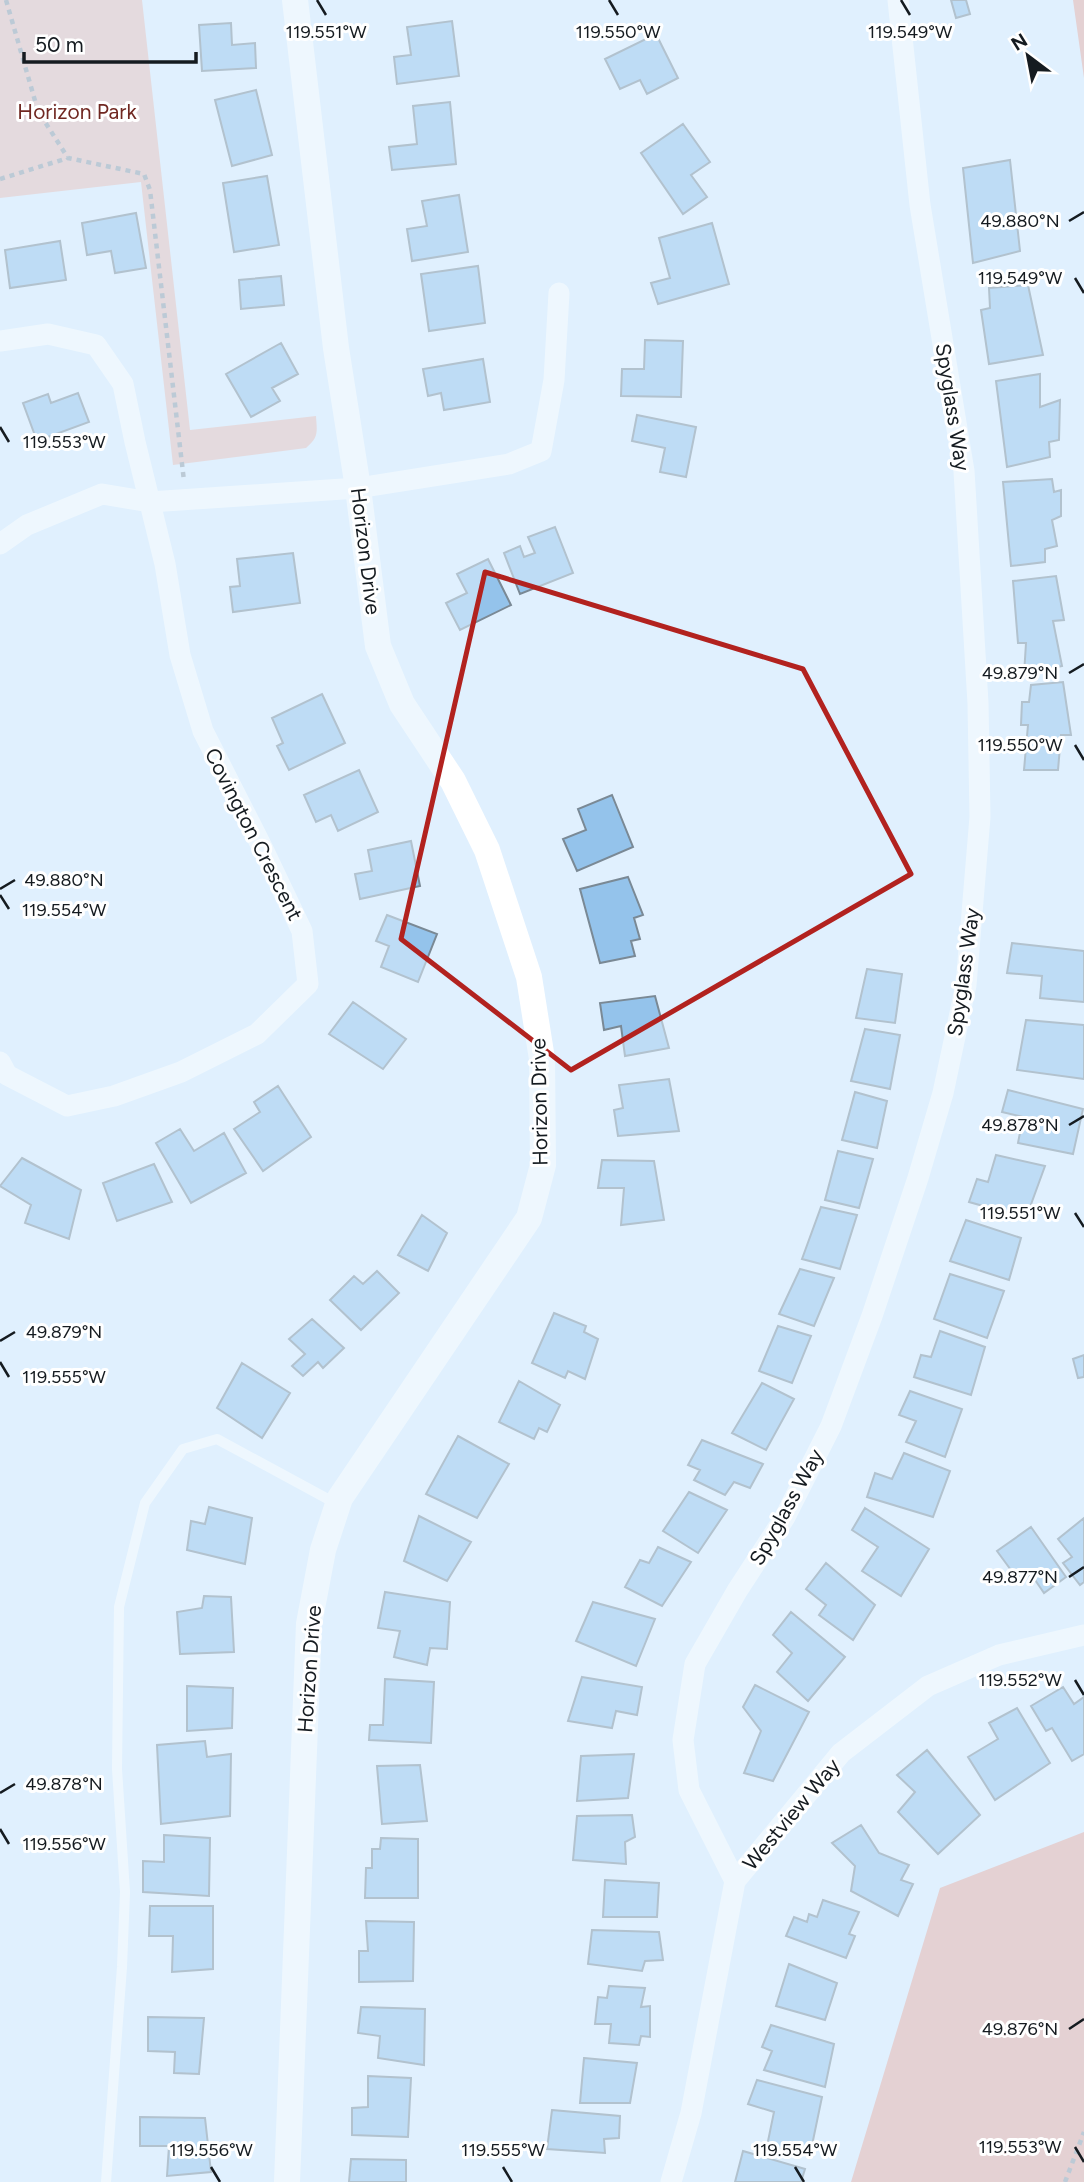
<svg xmlns="http://www.w3.org/2000/svg" width="1084" height="2182" font-family="Figtree,sans-serif">
<style>
.green{fill:#e9bfb9}
.forest{fill:#e8aaa1}
.building{fill:#94c3eb;stroke:#7a8995;stroke-width:2}
.lines{fill:none;stroke-linecap:round;stroke-linejoin:round}
.path{stroke:#909ca7;stroke-width:4.5;stroke-dasharray:5 5;stroke-linecap:butt}
.service{stroke:#fff;stroke-width:10}
.minor{stroke:#fff;stroke-width:21}
.tertiary{stroke:#fff;stroke-width:26}
.marked{fill:none;stroke:#b2221f;stroke-width:5;stroke-linejoin:round}
.ticks{fill:none;stroke:#151b20;stroke-width:2.5}
.labels{text-anchor:middle;dominant-baseline:central;stroke-width:6;stroke-linejoin:round;paint-order:stroke}
.park-label{font-size:21px;fill:#702721;stroke:#fff}
.street-label{font-size:21px;fill:#151b20;stroke:#fff}
.ticks-label{font-size:18px;text-anchor:middle;fill:#151b20;stroke:#fff;stroke-width:6;stroke-linejoin:round;paint-order:stroke}
</style>
<rect width="100%" height="100%" fill="#e0f0fe"/>
<path class="green" d="M 0,0 L 142,0 L 190,430 L 316,416 C 317,432 319,437 306,448 L 173,465 L 141,182 L 0,198 Z"/>
<path class="forest" d="M 1073,0 L 1084,0 L 1084,78 Z
M 1084,1832 L 1084,2182 L 851,2182 L 940,1888 Z"/>
<path class="building" d="M 951,0 L 966,0 L 970,14 L 956,18 Z
M 452,21 L 459,76 L 397,84 L 394,57 L 411,55 L 407,27 Z
M 231,23 L 232,45 L 255,43 L 256,68 L 202,71 L 199,25 Z
M 656,34 L 678,78 L 647,94 L 640,80 L 620,89 L 605,59 Z
M 256,90 L 272,155 L 232,166 L 215,100 Z
M 450,102 L 456,164 L 392,170 L 389,147 L 417,144 L 413,106 Z
M 683,124 L 710,162 L 691,175 L 707,197 L 683,214 L 641,153 Z
M 1010,160 L 1020,251 L 973,263 L 963,168 Z
M 267,176 L 279,245 L 234,252 L 223,183 Z
M 459,195 L 468,252 L 412,261 L 407,229 L 427,226 L 422,201 Z
M 136,213 L 146,268 L 115,273 L 111,251 L 87,255 L 82,223 Z
M 712,223 L 729,284 L 658,304 L 651,283 L 670,278 L 659,238 Z
M 60,241 L 66,280 L 10,288 L 5,250 Z
M 478,266 L 485,323 L 429,331 L 421,274 Z
M 281,276 L 284,305 L 241,309 L 239,280 Z
M 1028,285 L 1043,355 L 989,364 L 981,310 L 990,308 L 989,288 Z
M 645,340 L 683,341 L 681,397 L 621,396 L 622,369 L 644,369 Z
M 281,343 L 298,374 L 272,388 L 280,401 L 251,417 L 226,374 Z
M 483,359 L 490,402 L 444,410 L 441,393 L 428,396 L 423,369 Z
M 1040,374 L 1040,407 L 1060,400 L 1059,440 L 1049,442 L 1050,457 L 1007,467 L 996,381 Z
M 78,393 L 89,422 L 37,441 L 23,403 L 48,394 L 51,403 Z
M 637,415 L 696,427 L 686,477 L 660,472 L 665,448 L 632,441 Z
M 1052,479 L 1054,492 L 1061,490 L 1061,516 L 1052,520 L 1057,546 L 1045,549 L 1045,562 L 1011,566 L 1003,482 Z
M 555,527 L 573,573 L 520,594 L 504,553 L 520,546 L 524,557 L 535,553 L 528,537 Z
M 293,553 L 300,603 L 233,612 L 230,587 L 240,586 L 237,559 Z
M 488,559 L 511,605 L 460,630 L 446,603 L 467,593 L 457,574 Z
M 1056,576 L 1064,620 L 1053,621 L 1062,666 L 1024,675 L 1026,643 L 1018,643 L 1013,581 Z
M 1063,682 L 1071,735 L 1061,735 L 1058,770 L 1024,770 L 1028,725 L 1021,725 L 1022,702 L 1029,702 L 1031,685 Z
M 322,694 L 345,743 L 289,770 L 277,746 L 283,743 L 272,718 Z
M 359,770 L 378,812 L 338,831 L 331,815 L 316,822 L 304,795 Z
M 612,795 L 633,847 L 577,871 L 563,839 L 586,830 L 578,809 Z
M 411,841 L 420,886 L 360,899 L 355,874 L 372,871 L 368,850 Z
M 628,877 L 643,915 L 634,918 L 640,939 L 631,941 L 635,956 L 600,963 L 580,889 Z
M 387,915 L 437,934 L 418,982 L 381,967 L 389,946 L 376,941 Z
M 1012,943 L 1084,951 L 1084,1002 L 1040,998 L 1042,976 L 1007,973 Z
M 867,969 L 902,974 L 895,1023 L 856,1018 Z
M 655,996 L 669,1048 L 625,1056 L 621,1026 L 604,1030 L 600,1003 Z
M 353,1002 L 406,1039 L 383,1069 L 329,1034 Z
M 1026,1020 L 1084,1025 L 1084,1079 L 1017,1070 Z
M 865,1029 L 900,1035 L 890,1089 L 851,1081 Z
M 669,1079 L 679,1131 L 618,1136 L 614,1110 L 623,1108 L 619,1085 Z
M 278,1086 L 311,1137 L 263,1171 L 234,1129 L 260,1112 L 254,1102 Z
M 1008,1090 L 1083,1109 L 1073,1154 L 1018,1143 L 1023,1117 L 1002,1112 Z
M 855,1092 L 887,1101 L 877,1148 L 842,1140 Z
M 180,1129 L 194,1151 L 224,1133 L 246,1173 L 191,1203 L 156,1143 Z
M 838,1151 L 873,1159 L 859,1208 L 825,1200 Z
M 996,1155 L 1045,1166 L 1026,1218 L 969,1202 L 977,1179 L 988,1182 Z
M 22,1158 L 81,1190 L 69,1239 L 25,1223 L 31,1205 L 0,1186 Z
M 602,1160 L 654,1161 L 664,1220 L 621,1225 L 624,1188 L 598,1188 Z
M 154,1164 L 172,1202 L 117,1221 L 103,1183 Z
M 821,1207 L 857,1215 L 840,1269 L 802,1259 Z
M 422,1215 L 447,1233 L 428,1271 L 398,1255 Z
M 966,1220 L 1021,1238 L 1009,1280 L 950,1261 Z
M 800,1269 L 834,1278 L 814,1326 L 779,1314 Z
M 377,1271 L 399,1293 L 361,1330 L 330,1300 L 354,1276 L 363,1284 Z
M 950,1274 L 1004,1291 L 987,1338 L 934,1319 Z
M 554,1313 L 586,1326 L 584,1332 L 598,1339 L 585,1379 L 568,1371 L 565,1378 L 532,1363 Z
M 312,1319 L 344,1348 L 323,1368 L 318,1362 L 303,1376 L 292,1366 L 305,1354 L 289,1339 Z
M 778,1326 L 811,1336 L 792,1383 L 759,1371 Z
M 940,1331 L 985,1347 L 971,1395 L 914,1377 L 921,1355 L 931,1357 Z
M 1084,1355 L 1084,1377 L 1078,1378 L 1073,1359 Z
M 242,1363 L 290,1393 L 262,1438 L 217,1408 Z
M 519,1381 L 560,1405 L 547,1432 L 539,1428 L 534,1439 L 499,1422 Z
M 762,1383 L 794,1399 L 766,1450 L 732,1433 Z
M 910,1391 L 962,1409 L 945,1457 L 906,1442 L 916,1421 L 899,1415 Z
M 458,1436 L 509,1464 L 477,1518 L 426,1494 Z
M 702,1440 L 763,1464 L 750,1488 L 734,1482 L 725,1495 L 694,1480 L 700,1470 L 688,1465 Z
M 904,1453 L 950,1471 L 933,1517 L 867,1497 L 875,1473 L 892,1479 Z
M 689,1492 L 727,1510 L 698,1553 L 663,1531 Z
M 209,1507 L 252,1518 L 245,1564 L 187,1550 L 191,1521 L 205,1524 Z
M 865,1508 L 929,1549 L 901,1596 L 862,1571 L 878,1547 L 852,1530 Z
M 419,1516 L 471,1542 L 447,1581 L 404,1561 Z
M 1084,1518 L 1084,1582 L 1080,1585 L 1063,1563 L 1072,1557 L 1058,1539 Z
M 1031,1527 L 1066,1577 L 1044,1593 L 1031,1574 L 1019,1581 L 997,1551 Z
M 658,1547 L 691,1562 L 662,1606 L 625,1587 L 640,1560 L 649,1563 Z
M 826,1563 L 875,1605 L 853,1640 L 819,1615 L 826,1605 L 806,1589 Z
M 385,1592 L 450,1602 L 447,1649 L 430,1648 L 427,1665 L 394,1657 L 400,1631 L 378,1628 Z
M 204,1596 L 231,1597 L 234,1652 L 180,1654 L 177,1612 L 202,1608 Z
M 593,1602 L 655,1619 L 636,1666 L 576,1641 Z
M 791,1612 L 845,1657 L 808,1701 L 777,1672 L 792,1653 L 773,1635 Z
M 582,1677 L 642,1687 L 637,1715 L 616,1711 L 612,1728 L 568,1721 Z
M 385,1679 L 434,1682 L 431,1743 L 369,1740 L 370,1725 L 383,1725 Z
M 755,1685 L 809,1712 L 773,1781 L 744,1773 L 761,1731 L 743,1707 Z
M 187,1686 L 233,1688 L 232,1728 L 187,1731 Z
M 1063,1687 L 1074,1704 L 1084,1697 L 1084,1754 L 1072,1761 L 1052,1728 L 1046,1731 L 1031,1706 Z
M 1017,1708 L 1050,1763 L 995,1800 L 968,1757 L 998,1739 L 989,1723 Z
M 205,1741 L 207,1757 L 231,1754 L 230,1816 L 161,1824 L 157,1745 Z
M 927,1750 L 980,1815 L 938,1854 L 898,1812 L 915,1792 L 897,1775 Z
M 634,1754 L 628,1798 L 577,1801 L 581,1756 Z
M 420,1765 L 427,1821 L 382,1824 L 377,1766 Z
M 632,1815 L 635,1837 L 625,1842 L 626,1864 L 573,1860 L 577,1816 Z
M 861,1825 L 879,1853 L 909,1865 L 901,1880 L 913,1884 L 898,1916 L 851,1891 L 855,1866 L 832,1843 Z
M 164,1835 L 210,1838 L 209,1896 L 143,1892 L 143,1861 L 164,1862 Z
M 381,1838 L 418,1839 L 418,1898 L 365,1898 L 366,1868 L 372,1868 L 372,1849 L 380,1849 Z
M 605,1880 L 659,1883 L 657,1917 L 603,1917 Z
M 823,1900 L 859,1912 L 849,1934 L 855,1936 L 846,1958 L 786,1936 L 794,1917 L 807,1922 L 809,1914 L 817,1917 Z
M 150,1906 L 213,1906 L 213,1969 L 172,1972 L 173,1936 L 149,1936 Z
M 366,1921 L 414,1922 L 413,1981 L 359,1982 L 359,1951 L 368,1951 Z
M 592,1930 L 659,1932 L 663,1960 L 645,1961 L 642,1971 L 588,1964 Z
M 789,1964 L 837,1983 L 825,2020 L 776,2006 Z
M 609,1986 L 645,1988 L 641,2007 L 650,2006 L 650,2037 L 641,2036 L 639,2045 L 609,2043 L 611,2024 L 595,2024 L 598,1997 L 607,1998 Z
M 361,2007 L 425,2009 L 424,2065 L 378,2058 L 380,2036 L 358,2033 Z
M 148,2017 L 204,2018 L 199,2074 L 174,2073 L 175,2052 L 148,2051 Z
M 771,2025 L 834,2044 L 825,2087 L 764,2070 L 772,2051 L 762,2047 Z
M 584,2058 L 637,2063 L 630,2103 L 580,2103 Z
M 368,2076 L 411,2078 L 408,2137 L 352,2135 L 352,2108 L 368,2107 Z
M 757,2080 L 822,2097 L 810,2155 L 767,2146 L 774,2112 L 748,2104 Z
M 552,2110 L 620,2116 L 619,2138 L 604,2139 L 605,2153 L 547,2149 Z
M 140,2117 L 205,2118 L 211,2172 L 167,2176 L 169,2146 L 140,2146 Z
M 743,2151 L 805,2169 L 801,2182 L 735,2182 Z
M 351,2159 L 406,2160 L 406,2182 L 349,2182 Z"/>
<g class="lines">
<path class="path" d="M 6,0 L 38,111 L 68,158 L 144,174 L 150,190 L 184,481
M 0,179 L 68,158
M 1065,2182 L 1084,2132"/>
<path class="service" d="M 106,2182 L 122,1967 L 125,1892 L 117,1769 L 119,1607 L 145,1503 L 183,1449 L 217,1439 L 337,1504"/>
<path class="minor" d="M 0,341 L 48,334 L 96,345 L 123,384 L 135,442 L 165,564 L 180,655 L 203,731 L 262,847 L 302,931 L 308,984 L 257,1034 L 181,1072 L 114,1096 L 67,1106 L 7,1075 L 0,1062
M 0,544 L 27,525 L 102,494 L 150,502 L 358,488 L 509,464 L 541,451 L 554,380 L 559,293
M 735,1881 L 689,1790 L 683,1740 L 695,1664 L 737,1591 L 785,1517 L 831,1426 L 872,1316 L 918,1178 L 943,1093 L 966,985 L 980,817 L 978,703 L 964,471 L 920,205 L 898,0
M 671,2182 L 691,2113 L 735,1881 L 841,1753 L 928,1686 L 999,1655 L 1084,1635"/>
<path class="tertiary" d="M 287,2182 L 309,1624 L 323,1550 L 340,1498 L 529,1218 L 543,1165 L 542,1059 L 529,977 L 487,850 L 453,781 L 402,704 L 378,646 L 358,488 L 336,348 L 295,0"/>
</g>
<path d="M0 0H1084V2182H0ZM 485,572 L 803,669 L 911,874 L 571,1070 L 401,939 Z" fill="#e0f0fe" fill-opacity=".55" fill-rule="evenodd"/>
<path class="marked" d="M 485,572 L 803,669 L 911,874 L 571,1070 L 401,939 Z"/>
<path class="ticks" d="M 317,0 L 326,15M 609,0 L 618,15M 901,0 L 910,15M 1069,221 L 1084,212M 1075,278 L 1084,293M 0,427 L 9,442M 1069,673 L 1084,664M 1075,745 L 1084,760M 0,889 L 15,880M 0,895 L 9,909M 1069,1125 L 1084,1116M 1075,1213 L 1084,1227M 0,1341 L 15,1332M 0,1362 L 9,1377M 1069,1577 L 1084,1567M 1075,1680 L 1084,1695M 0,1793 L 15,1784M 0,1829 L 9,1844M 1069,2029 L 1084,2019M 1075,2147 L 1084,2162M 211,2167 L 220,2182M 503,2167 L 512,2182M 795,2167 L 804,2182"/>
<g class="labels">
<g class="park-label">
<text x="77" y="111">Horizon Park</text>
</g>
<g class="street-label">
<text transform="translate(953 407) rotate(81)">Spyglass Way</text>
<text transform="translate(366 551) rotate(83)">Horizon Drive</text>
<text transform="translate(254 834) rotate(63)">Covington Crescent</text>
<text transform="translate(963 972) rotate(-82)">Spyglass Way</text>
<text transform="translate(539 1102) rotate(-91)">Horizon Drive</text>
<text transform="translate(786 1507) rotate(-61)">Spyglass Way</text>
<text transform="translate(309 1669) rotate(-86)">Horizon Drive</text>
<text transform="translate(791 1814) rotate(-50)">Westview Way</text>
</g>
</g>
<g class="ticks-label">
<text x="618" y="38">119.550°W</text>
<text x="910" y="38">119.549°W</text>
<text x="326" y="38">119.551°W</text>
<text x="1020" y="227">49.880°N</text>
<text x="1020" y="284">119.549°W</text>
<text x="64" y="448">119.553°W</text>
<text x="1020" y="679">49.879°N</text>
<text x="1020" y="751">119.550°W</text>
<text x="64" y="886">49.880°N</text>
<text x="64" y="916">119.554°W</text>
<text x="1020" y="1131">49.878°N</text>
<text x="1020" y="1219">119.551°W</text>
<text x="64" y="1338">49.879°N</text>
<text x="64" y="1383">119.555°W</text>
<text x="1020" y="1583">49.877°N</text>
<text x="1020" y="1686">119.552°W</text>
<text x="64" y="1790">49.878°N</text>
<text x="64" y="1850">119.556°W</text>
<text x="1020" y="2035">49.876°N</text>
<text x="1020" y="2153">119.553°W</text>
<text x="211" y="2156">119.556°W</text>
<text x="503" y="2156">119.555°W</text>
<text x="795" y="2156">119.554°W</text>
</g>
<g transform="translate(1028 56) rotate(328)" stroke="#ffffff" stroke-width="5" paint-order="stroke">
<path d="M0-5L12 26L0 18L-12 26Z" fill="#151b20"/>
<text y="-10" font-size="19" font-weight="bold" text-anchor="middle" fill="#151b20">N</text>
</g>
<path d="M24 52v10h172v-10" fill="none" stroke="#151b20" stroke-width="3.5"/>
<text x="35" y="52" font-size="21" fill="#151b20" stroke="#ffffff" stroke-width="5" paint-order="stroke">50 m</text>
</svg>
